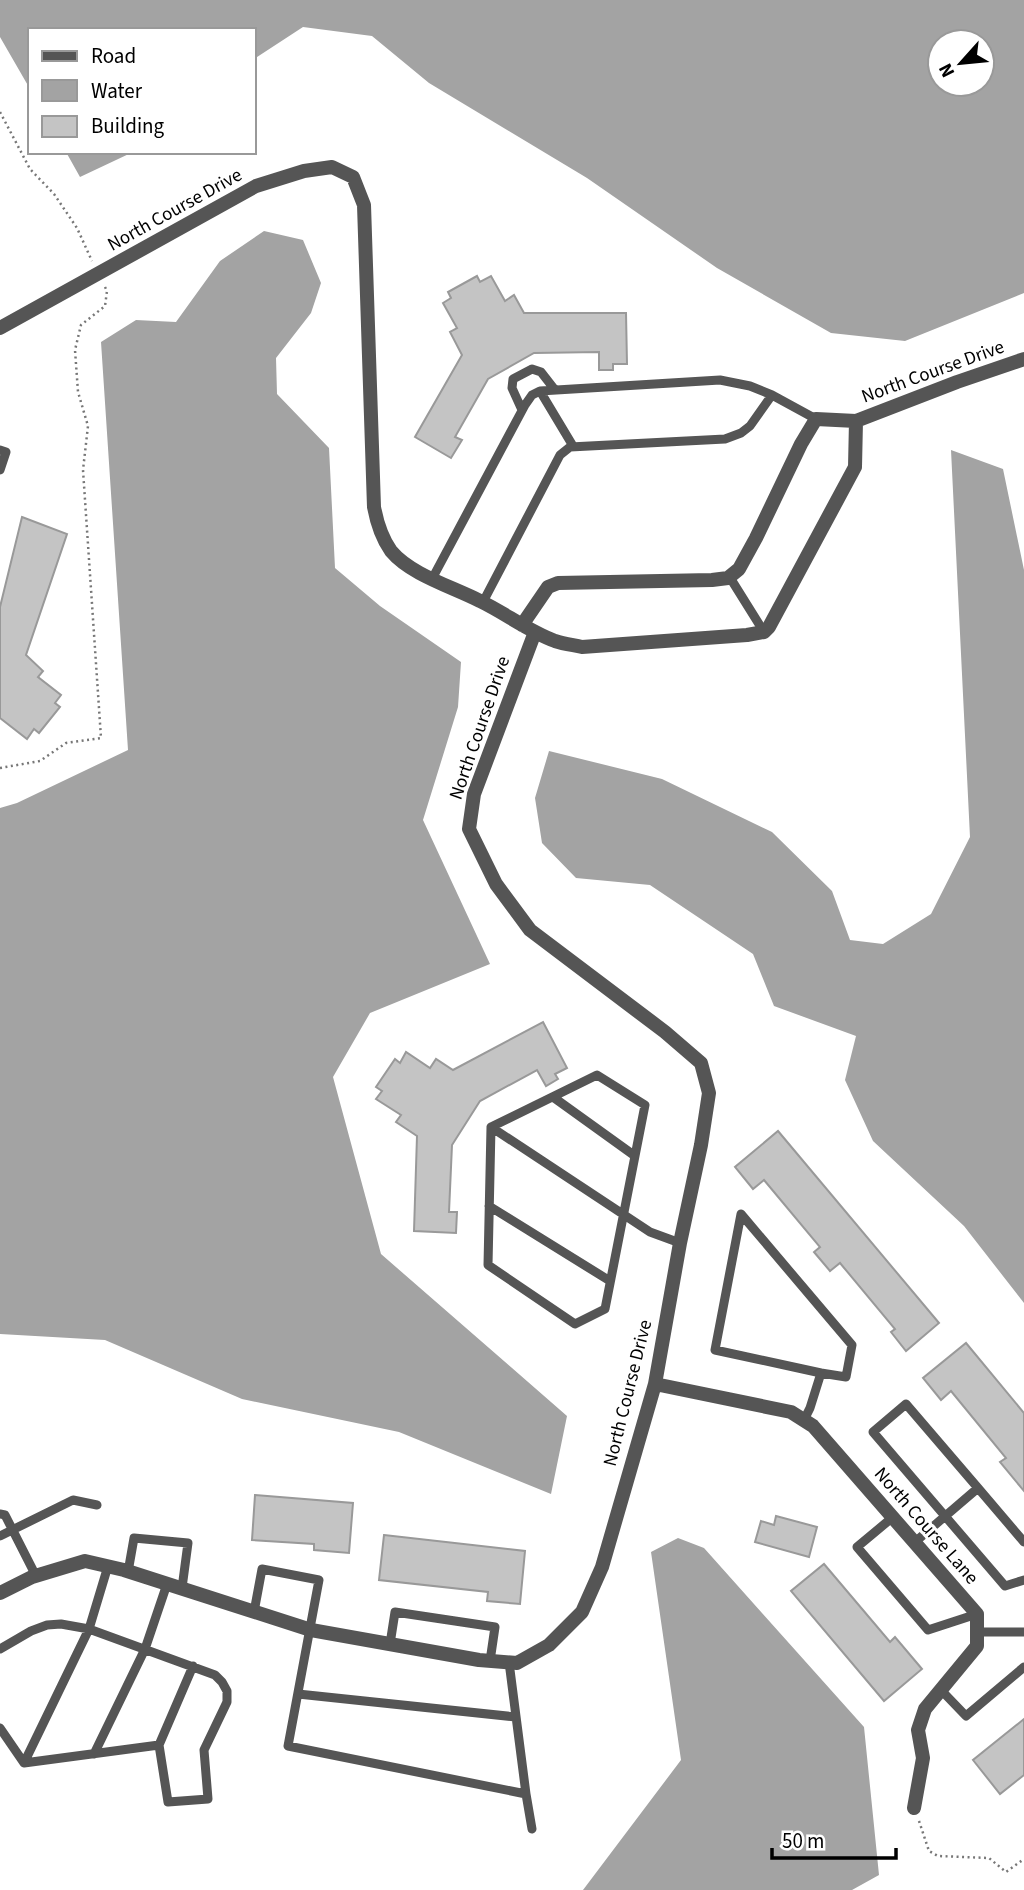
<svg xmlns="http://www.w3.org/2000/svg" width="1024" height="1890" font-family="'Source Sans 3',sans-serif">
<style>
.water{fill:#a3a3a3;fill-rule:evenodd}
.building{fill:#c4c4c4;stroke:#999;stroke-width:2}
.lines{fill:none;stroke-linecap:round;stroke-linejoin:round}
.path{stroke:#777;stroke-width:2.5;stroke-dasharray:2 3.5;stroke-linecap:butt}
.service{stroke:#555;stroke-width:9}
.minor{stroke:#555;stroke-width:14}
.labels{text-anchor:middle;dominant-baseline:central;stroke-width:6;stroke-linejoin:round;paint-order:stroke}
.street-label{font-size:19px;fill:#000;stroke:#fff}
</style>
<rect width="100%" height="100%" fill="#fff"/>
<path class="water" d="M 0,0 L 1024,0 L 1024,293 L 905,341 L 831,333 L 717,268 L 587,178 L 429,83 L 372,36 L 303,27 L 254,59 L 254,30 L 30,30 L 30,89 L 0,37 ZM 982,42 L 982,84 L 940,84 L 940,42 Z
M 66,152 L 133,152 L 80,177 Z
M 264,231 L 303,240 L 321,283 L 311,313 L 276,358 L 277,394 L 329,448 L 335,568 L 380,606 L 461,662 L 458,707 L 423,820 L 490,964 L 370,1013 L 333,1077 L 381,1254 L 567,1416 L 551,1494 L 399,1432 L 242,1399 L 105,1340 L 0,1334 L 0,808 L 17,803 L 128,750 L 101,342 L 136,320 L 176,322 L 220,261 Z
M 951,450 L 1003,469 L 1024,570 L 1024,1303 L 964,1226 L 873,1141 L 845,1080 L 856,1036 L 774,1006 L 753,954 L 650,885 L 576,878 L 542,843 L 535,798 L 549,751 L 662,779 L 772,832 L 832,891 L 850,940 L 883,944 L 931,914 L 970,837 Z
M 678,1538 L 704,1548 L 864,1727 L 879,1875 L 852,1890 L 583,1890 L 681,1760 L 651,1552 Z"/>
<path class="building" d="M 477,276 L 480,282 L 491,276 L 505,301 L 514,295 L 524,313 L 626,313 L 627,364 L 613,364 L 613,370 L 599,370 L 599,352 L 534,353 L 488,379 L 455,437 L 462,440 L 451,458 L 415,437 L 462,355 L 450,332 L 457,328 L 443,303 L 451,298 L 448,292 Z
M 22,517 L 67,534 L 26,655 L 43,671 L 38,677 L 61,695 L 55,703 L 60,707 L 39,733 L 34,729 L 27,739 L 0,718 L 0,607 Z
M 543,1022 L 567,1068 L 555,1074 L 558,1079 L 546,1086 L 537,1070 L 480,1101 L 452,1145 L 449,1212 L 457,1212 L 456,1233 L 414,1231 L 417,1136 L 396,1122 L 401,1115 L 376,1099 L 382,1091 L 376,1087 L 395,1059 L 400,1063 L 406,1052 L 430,1068 L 436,1059 L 453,1070 Z
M 778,1131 L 939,1323 L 906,1351 L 891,1332 L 895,1329 L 840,1263 L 830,1271 L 814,1252 L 820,1247 L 764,1180 L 753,1189 L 735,1167 Z
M 966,1343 L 1024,1413 L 1024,1491 L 1000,1462 L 1006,1458 L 951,1391 L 941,1400 L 923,1378 Z
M 255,1495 L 353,1503 L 349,1553 L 314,1550 L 314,1544 L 252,1540 Z
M 776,1516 L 817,1527 L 809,1557 L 755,1542 L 761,1521 L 774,1525 Z
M 384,1535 L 525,1551 L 520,1604 L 487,1601 L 488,1592 L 379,1580 Z
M 824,1564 L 890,1642 L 895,1637 L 922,1669 L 884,1701 L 791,1591 Z
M 1024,1719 L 1024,1775 L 1000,1794 L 973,1760 Z"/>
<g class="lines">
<path class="path" d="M 0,112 L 30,169 L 54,194 L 77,228 L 92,261
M 0,768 L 40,761 L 66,743 L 101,738 L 83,470 L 88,426 L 78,392 L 75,350 L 81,325 L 105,306 L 107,291 L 105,287
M 919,1821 L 929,1851 L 938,1856 L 989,1858 L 1006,1872 L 1024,1859"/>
<path class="service" d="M 540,391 L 573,446
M 522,410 L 512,388 L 513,379 L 532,369 L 541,372 L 555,390
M 0,450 L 6,452 L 0,470
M 729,576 L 764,632
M 432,579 L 525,405 L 532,395 L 540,391 L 720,380 L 750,386 L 772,395 L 816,419
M 483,602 L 560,455 L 570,447 L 725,439 L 741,433 L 750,426 L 772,395
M 553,1097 L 635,1156
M 491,1127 L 488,1265 L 575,1324 L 605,1309 L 645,1105 L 597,1075 L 491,1127 L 650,1232 L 680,1243
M 489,1206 L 610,1281
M 804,1420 L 810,1408 L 821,1373 L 846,1377 L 852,1345 L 741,1214 L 715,1350 L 821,1373
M 978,1488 L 906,1404 L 873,1432 L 1005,1586 L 1024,1580
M 0,1514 L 5,1515 L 36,1576
M 893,1517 L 857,1547 L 928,1630 L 977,1614
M 0,1536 L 73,1500 L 97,1505
M 915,1542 L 978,1488 L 1024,1542
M 128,1572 L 134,1538 L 188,1543 L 182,1588
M 254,1612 L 262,1569 L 319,1580 L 288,1746 L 526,1794 L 509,1662
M 977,1632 L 1024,1632
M 390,1644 L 395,1612 L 495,1627 L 490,1661
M 0,1649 L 31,1631 L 47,1625 L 61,1624 L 89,1629 L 215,1675 L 222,1682 L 227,1691 L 227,1702 L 204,1750 L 208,1799 L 168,1802 L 159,1745 L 193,1666
M 941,1690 L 966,1716 L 1024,1667
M 298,1694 L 516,1717
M 0,1728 L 24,1763
M 94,1754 L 145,1649 L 167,1584
M 24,1763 L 89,1629 L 108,1566
M 24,1763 L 159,1745
M 526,1794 L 532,1829"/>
<path class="minor" d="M 0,328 L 256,186 L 304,171 L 332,167 L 353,177 L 364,205 L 374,507 C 377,523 381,537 391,551 C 411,575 453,587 480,601 C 505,613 528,631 555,641 C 564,644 573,645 582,647 L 747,635 L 764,632 L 769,627 L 855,467 L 856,421
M 522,625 L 548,587 L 558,583 L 712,580 L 728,578 L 739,569 L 756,538 L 801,444 L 816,419 L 856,421 L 957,382 L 1024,359
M 655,1384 L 791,1412 L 813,1426 L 977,1614 L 977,1646 L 925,1709 L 918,1730 L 923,1758 L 914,1808
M 0,1593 L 32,1577 L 85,1561 L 124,1570 L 311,1630 L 479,1660 L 517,1663 L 549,1645 L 582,1612 L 602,1567 L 655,1384 L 680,1243 L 701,1145 L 709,1093 L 701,1063 L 665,1032 L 530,930 L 496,884 L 469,829 L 474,794 L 535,632"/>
</g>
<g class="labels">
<g class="street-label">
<text transform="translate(175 210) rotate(-29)">North Course Drive</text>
<text transform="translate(933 372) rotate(-20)">North Course Drive</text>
<text transform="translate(480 728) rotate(-71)">North Course Drive</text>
<text transform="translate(628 1393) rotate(-76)">North Course Drive</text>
<text transform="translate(926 1526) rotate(49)">North Course Lane</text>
</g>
</g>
<rect x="28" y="28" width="228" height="126" fill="#ffffff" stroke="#999999" stroke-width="2"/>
<rect x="42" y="51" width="35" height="10" fill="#555555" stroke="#999999" stroke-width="2"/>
<text x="91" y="63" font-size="21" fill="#000000">Road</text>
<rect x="42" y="80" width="35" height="21" fill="#a3a3a3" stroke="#999999" stroke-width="2"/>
<text x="91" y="98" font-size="21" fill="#000000">Water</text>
<rect x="42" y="116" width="35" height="21" fill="#c4c4c4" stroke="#999999" stroke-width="2"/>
<text x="91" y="133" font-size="21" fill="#000000">Building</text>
<g transform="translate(961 63) rotate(243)"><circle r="33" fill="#ffffff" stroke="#999999" stroke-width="2"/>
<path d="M0-5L12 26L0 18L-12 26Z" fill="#000000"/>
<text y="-10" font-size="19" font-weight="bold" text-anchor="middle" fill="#000000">N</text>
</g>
<path d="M772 1848v10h124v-10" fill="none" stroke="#000000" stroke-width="3.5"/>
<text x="782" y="1848" font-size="21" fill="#000000" stroke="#ffffff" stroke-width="5" paint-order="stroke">50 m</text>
</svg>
